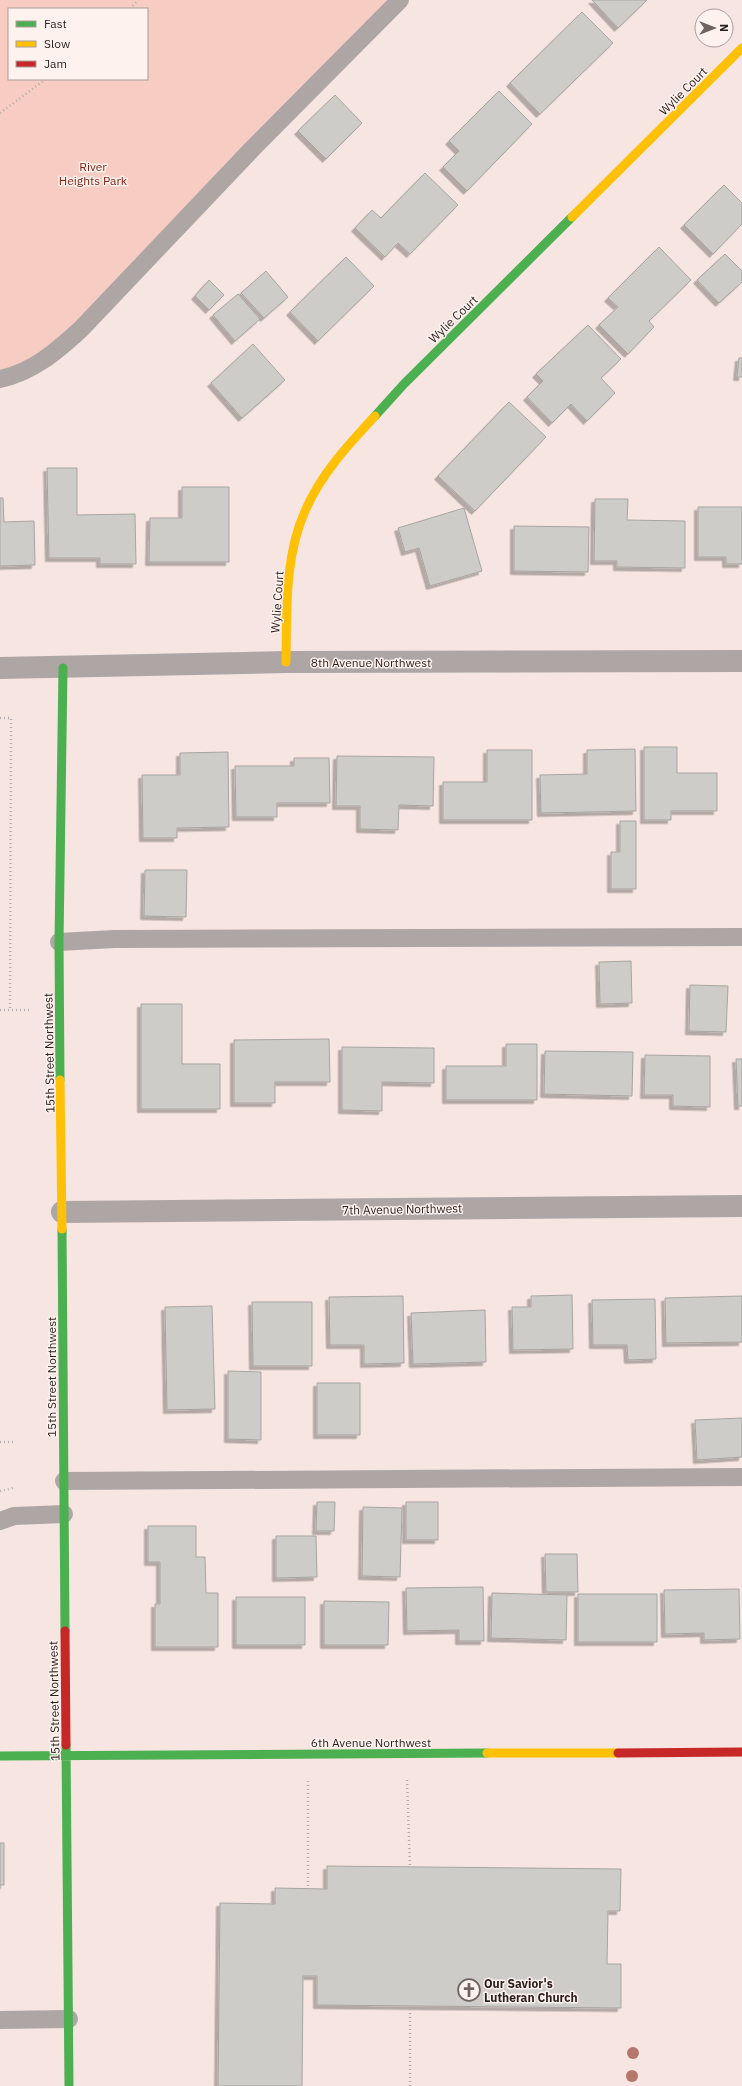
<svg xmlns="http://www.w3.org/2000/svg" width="742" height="2086" font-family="'IBM Plex Sans',sans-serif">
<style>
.green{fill:#f6ccc3;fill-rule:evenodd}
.building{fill:#ceccc9;stroke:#a7a5a1;filter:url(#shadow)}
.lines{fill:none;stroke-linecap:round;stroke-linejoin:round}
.path{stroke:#b5adab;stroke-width:2.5;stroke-dasharray:1 3;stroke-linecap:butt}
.lane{stroke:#ada6a5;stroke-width:18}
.street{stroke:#ada6a5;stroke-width:22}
.fast{stroke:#4caf50;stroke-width:9}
.slow{stroke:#ffc107;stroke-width:9}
.jam{stroke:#c62828;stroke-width:9}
.tree{fill:#b5766b}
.labels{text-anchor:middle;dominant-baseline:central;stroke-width:3;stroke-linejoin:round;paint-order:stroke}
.street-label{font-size:12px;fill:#281e1b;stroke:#fef2ef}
.park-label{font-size:12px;fill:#7f1c0a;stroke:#fef2ef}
.poi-label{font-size:12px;font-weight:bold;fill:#281e1b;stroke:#fef2ef;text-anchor:start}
</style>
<defs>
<filter id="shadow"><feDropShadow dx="-3.5" dy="3.5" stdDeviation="0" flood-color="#0004"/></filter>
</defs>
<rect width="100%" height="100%" fill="#f6e5e1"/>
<path class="green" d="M 0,0 L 400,0 L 55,343 L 18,365 L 0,370 ZM 9,9 L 147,9 L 147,79 L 9,79 Z"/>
<path class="building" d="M 592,0 L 647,0 L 618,28 Z
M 582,12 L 613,43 L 540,114 L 510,83 Z
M 499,91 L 532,124 L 467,191 L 443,167 L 459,151 L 449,141 Z
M 335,95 L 362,123 L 326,159 L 298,131 Z
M 425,173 L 458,205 L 410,254 L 398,243 L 385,257 L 355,228 L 372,210 L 381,218 Z
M 724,185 L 742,203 L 742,224 L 713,254 L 684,225 Z
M 659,247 L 691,280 L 649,321 L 654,327 L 628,354 L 599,325 L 618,307 L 608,298 Z
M 725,254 L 742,271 L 742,282 L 719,303 L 697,280 Z
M 346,257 L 374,286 L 318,341 L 290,312 Z
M 266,271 L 288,297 L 264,318 L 241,293 Z
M 209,280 L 224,295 L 209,310 L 195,296 Z
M 238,294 L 260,319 L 235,341 L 213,315 Z
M 588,325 L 621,359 L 601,378 L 615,393 L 587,421 L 571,404 L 552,423 L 527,397 L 543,381 L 536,374 Z
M 253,344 L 285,380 L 242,418 L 211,383 Z
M 739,358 L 742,358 L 742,377 L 737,377 Z
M 509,402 L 546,437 L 475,511 L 438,476 Z
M 47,468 L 77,468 L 77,515 L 135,514 L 136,564 L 100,564 L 100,558 L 49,558 Z
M 182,487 L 229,487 L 229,562 L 149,562 L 150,518 L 182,518 Z
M 0,498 L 3,498 L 4,522 L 34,521 L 35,565 L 0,566 Z
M 595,499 L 628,499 L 627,520 L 685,521 L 685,568 L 617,567 L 617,561 L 594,561 Z
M 698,507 L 742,507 L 742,564 L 726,564 L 726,557 L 698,557 Z
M 464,508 L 482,571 L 430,586 L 419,548 L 405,552 L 398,528 Z
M 514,526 L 589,527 L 588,572 L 514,571 Z
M 644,747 L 677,747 L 677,773 L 717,773 L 717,811 L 671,811 L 671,820 L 644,820 Z
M 635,749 L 636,811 L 541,813 L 540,775 L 587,774 L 587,750 Z
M 487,750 L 532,750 L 532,820 L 443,820 L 443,782 L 487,782 Z
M 228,752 L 229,827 L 177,828 L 177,838 L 143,838 L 142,775 L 180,775 L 180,753 Z
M 337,756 L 434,757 L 433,806 L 399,805 L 398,830 L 360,829 L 360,806 L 336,806 Z
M 294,758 L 329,758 L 330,803 L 277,803 L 277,817 L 236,817 L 235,766 L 294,766 Z
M 620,821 L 636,821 L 636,889 L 611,889 L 611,852 L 620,852 Z
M 145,870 L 187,870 L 186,917 L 144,916 Z
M 631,961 L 632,1003 L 600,1004 L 599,962 Z
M 690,985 L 728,986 L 726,1032 L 689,1031 Z
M 141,1004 L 182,1004 L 182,1064 L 220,1064 L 220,1109 L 141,1109 Z
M 329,1039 L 330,1082 L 275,1082 L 275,1103 L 234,1103 L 234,1040 Z
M 506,1044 L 537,1044 L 537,1100 L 446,1100 L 446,1066 L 506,1066 Z
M 342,1047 L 434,1048 L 434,1083 L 382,1082 L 382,1111 L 342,1110 Z
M 545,1051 L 633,1052 L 632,1096 L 544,1094 Z
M 645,1055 L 710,1056 L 710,1107 L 673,1106 L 673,1095 L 644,1095 Z
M 736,1059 L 742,1059 L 742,1106 L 738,1106 Z
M 572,1295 L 573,1349 L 513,1350 L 512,1307 L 531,1307 L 531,1296 Z
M 403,1296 L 404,1363 L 364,1364 L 364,1345 L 330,1345 L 329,1297 Z
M 742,1296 L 742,1342 L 666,1343 L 665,1298 Z
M 655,1299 L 656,1359 L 628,1360 L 627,1345 L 593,1345 L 592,1300 Z
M 252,1302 L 312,1302 L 312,1366 L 253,1366 Z
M 212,1306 L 215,1409 L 167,1410 L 165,1307 Z
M 485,1310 L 486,1362 L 413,1364 L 411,1313 Z
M 228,1371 L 261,1372 L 261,1440 L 228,1439 Z
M 317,1383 L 360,1383 L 360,1435 L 317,1435 Z
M 742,1418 L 742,1457 L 697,1460 L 695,1420 Z
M 317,1502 L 335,1502 L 334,1531 L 316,1531 Z
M 406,1502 L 438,1502 L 438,1540 L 406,1540 Z
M 363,1507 L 402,1508 L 400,1577 L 362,1576 Z
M 148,1526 L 196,1526 L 196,1557 L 205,1557 L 206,1593 L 218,1593 L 218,1647 L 155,1647 L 155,1604 L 160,1604 L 160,1562 L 148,1562 Z
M 276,1536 L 316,1536 L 317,1577 L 276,1578 Z
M 545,1554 L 577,1554 L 578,1592 L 546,1592 Z
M 483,1587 L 484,1641 L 459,1641 L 459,1630 L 407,1631 L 406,1588 Z
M 739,1589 L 740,1639 L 704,1640 L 704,1633 L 665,1634 L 664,1590 Z
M 492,1593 L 567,1595 L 566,1640 L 491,1638 Z
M 578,1594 L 657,1594 L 657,1642 L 578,1642 Z
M 236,1597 L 305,1597 L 305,1645 L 236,1645 Z
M 324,1601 L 389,1602 L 388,1645 L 324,1645 Z
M 0,1843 L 4,1843 L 4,1885 L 0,1885 Z
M 327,1866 L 621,1869 L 620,1911 L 608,1911 L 607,1964 L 621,1964 L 621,2008 L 317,2005 L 317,1976 L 303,1976 L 302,2086 L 218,2086 L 220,1903 L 275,1904 L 275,1888 L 327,1889 Z"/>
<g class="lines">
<path class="path" d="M 130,9 L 138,0
M 0,113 L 46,79
M 0,718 L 11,718 L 10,1010
M 0,1010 L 32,1010
M 0,1442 L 13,1442
M 0,1491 L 13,1488
M 407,1780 L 410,1867
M 308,1781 L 308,1888
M 410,2086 L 410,2006"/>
<path class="lane" d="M 0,379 C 33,372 57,351 81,329 L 253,148 L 400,0
M 59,942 L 114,939 L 742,937
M 64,1481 L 742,1477
M 0,1521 L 14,1516 L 64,1514
M 0,2020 L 69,2019"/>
<path class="street" d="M 0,668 L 286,662 L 742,661
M 62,1212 L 742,1206"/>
<path class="fast" d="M 375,416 L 404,384 L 572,217
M 60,1080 L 59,942 L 63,668
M 62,1229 L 65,1631
M 66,1745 L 69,2086
M 0,1756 L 487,1753"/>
<path class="slow" d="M 572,217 L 742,48
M 286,662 C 287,612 284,558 305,511 C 321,474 348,445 375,416
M 60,1080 L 62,1229
M 487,1753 L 618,1753"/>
<path class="jam" d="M 65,1631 L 66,1745
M 618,1753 L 742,1752"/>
</g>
<g class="tree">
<circle cx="633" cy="2053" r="6"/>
<circle cx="632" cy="2076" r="6"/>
</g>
<defs>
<g id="church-ring" transform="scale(1.15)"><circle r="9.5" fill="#fef2ef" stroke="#706460" stroke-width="1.5"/><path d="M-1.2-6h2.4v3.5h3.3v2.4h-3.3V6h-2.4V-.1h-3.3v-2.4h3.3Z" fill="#706460"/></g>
</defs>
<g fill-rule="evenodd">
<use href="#church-ring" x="469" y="1990"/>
</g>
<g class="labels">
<g class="street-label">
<text transform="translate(683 91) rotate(-45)">Wylie Court</text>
<text transform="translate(453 319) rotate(-44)">Wylie Court</text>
<text transform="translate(277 602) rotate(-86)">Wylie Court</text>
<text x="371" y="662">8th Avenue Northwest</text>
<text transform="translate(49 1053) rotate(-91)">15th Street Northwest</text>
<text transform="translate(402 1209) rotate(-1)">7th Avenue Northwest</text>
<text transform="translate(51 1377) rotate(-90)">15th Street Northwest</text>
<text transform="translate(54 1701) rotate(-91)">15th Street Northwest</text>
<text x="371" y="1742">6th Avenue Northwest</text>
</g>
<g class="park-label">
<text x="93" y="166">River<tspan x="93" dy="14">Heights Park</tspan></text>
</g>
<g class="poi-label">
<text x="484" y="1983">Our Savior's<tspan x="484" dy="14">Lutheran Church</tspan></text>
</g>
</g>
<rect x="8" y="8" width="140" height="72" fill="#fef2ef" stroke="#a89d9a"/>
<rect x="16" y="21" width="20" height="6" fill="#4caf50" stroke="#a89d9a"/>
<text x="44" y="28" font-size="12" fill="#281e1b">Fast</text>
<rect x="16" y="41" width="20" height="6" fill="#ffc107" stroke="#a89d9a"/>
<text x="44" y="48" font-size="12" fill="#281e1b">Slow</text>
<rect x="16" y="61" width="20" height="6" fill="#c62828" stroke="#a89d9a"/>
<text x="44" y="68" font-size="12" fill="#281e1b">Jam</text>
<g transform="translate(714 28) rotate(90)"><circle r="19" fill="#fef2ef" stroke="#a89d9a"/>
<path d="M0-3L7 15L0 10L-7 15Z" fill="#706460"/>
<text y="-6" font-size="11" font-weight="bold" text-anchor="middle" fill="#281e1b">N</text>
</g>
</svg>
